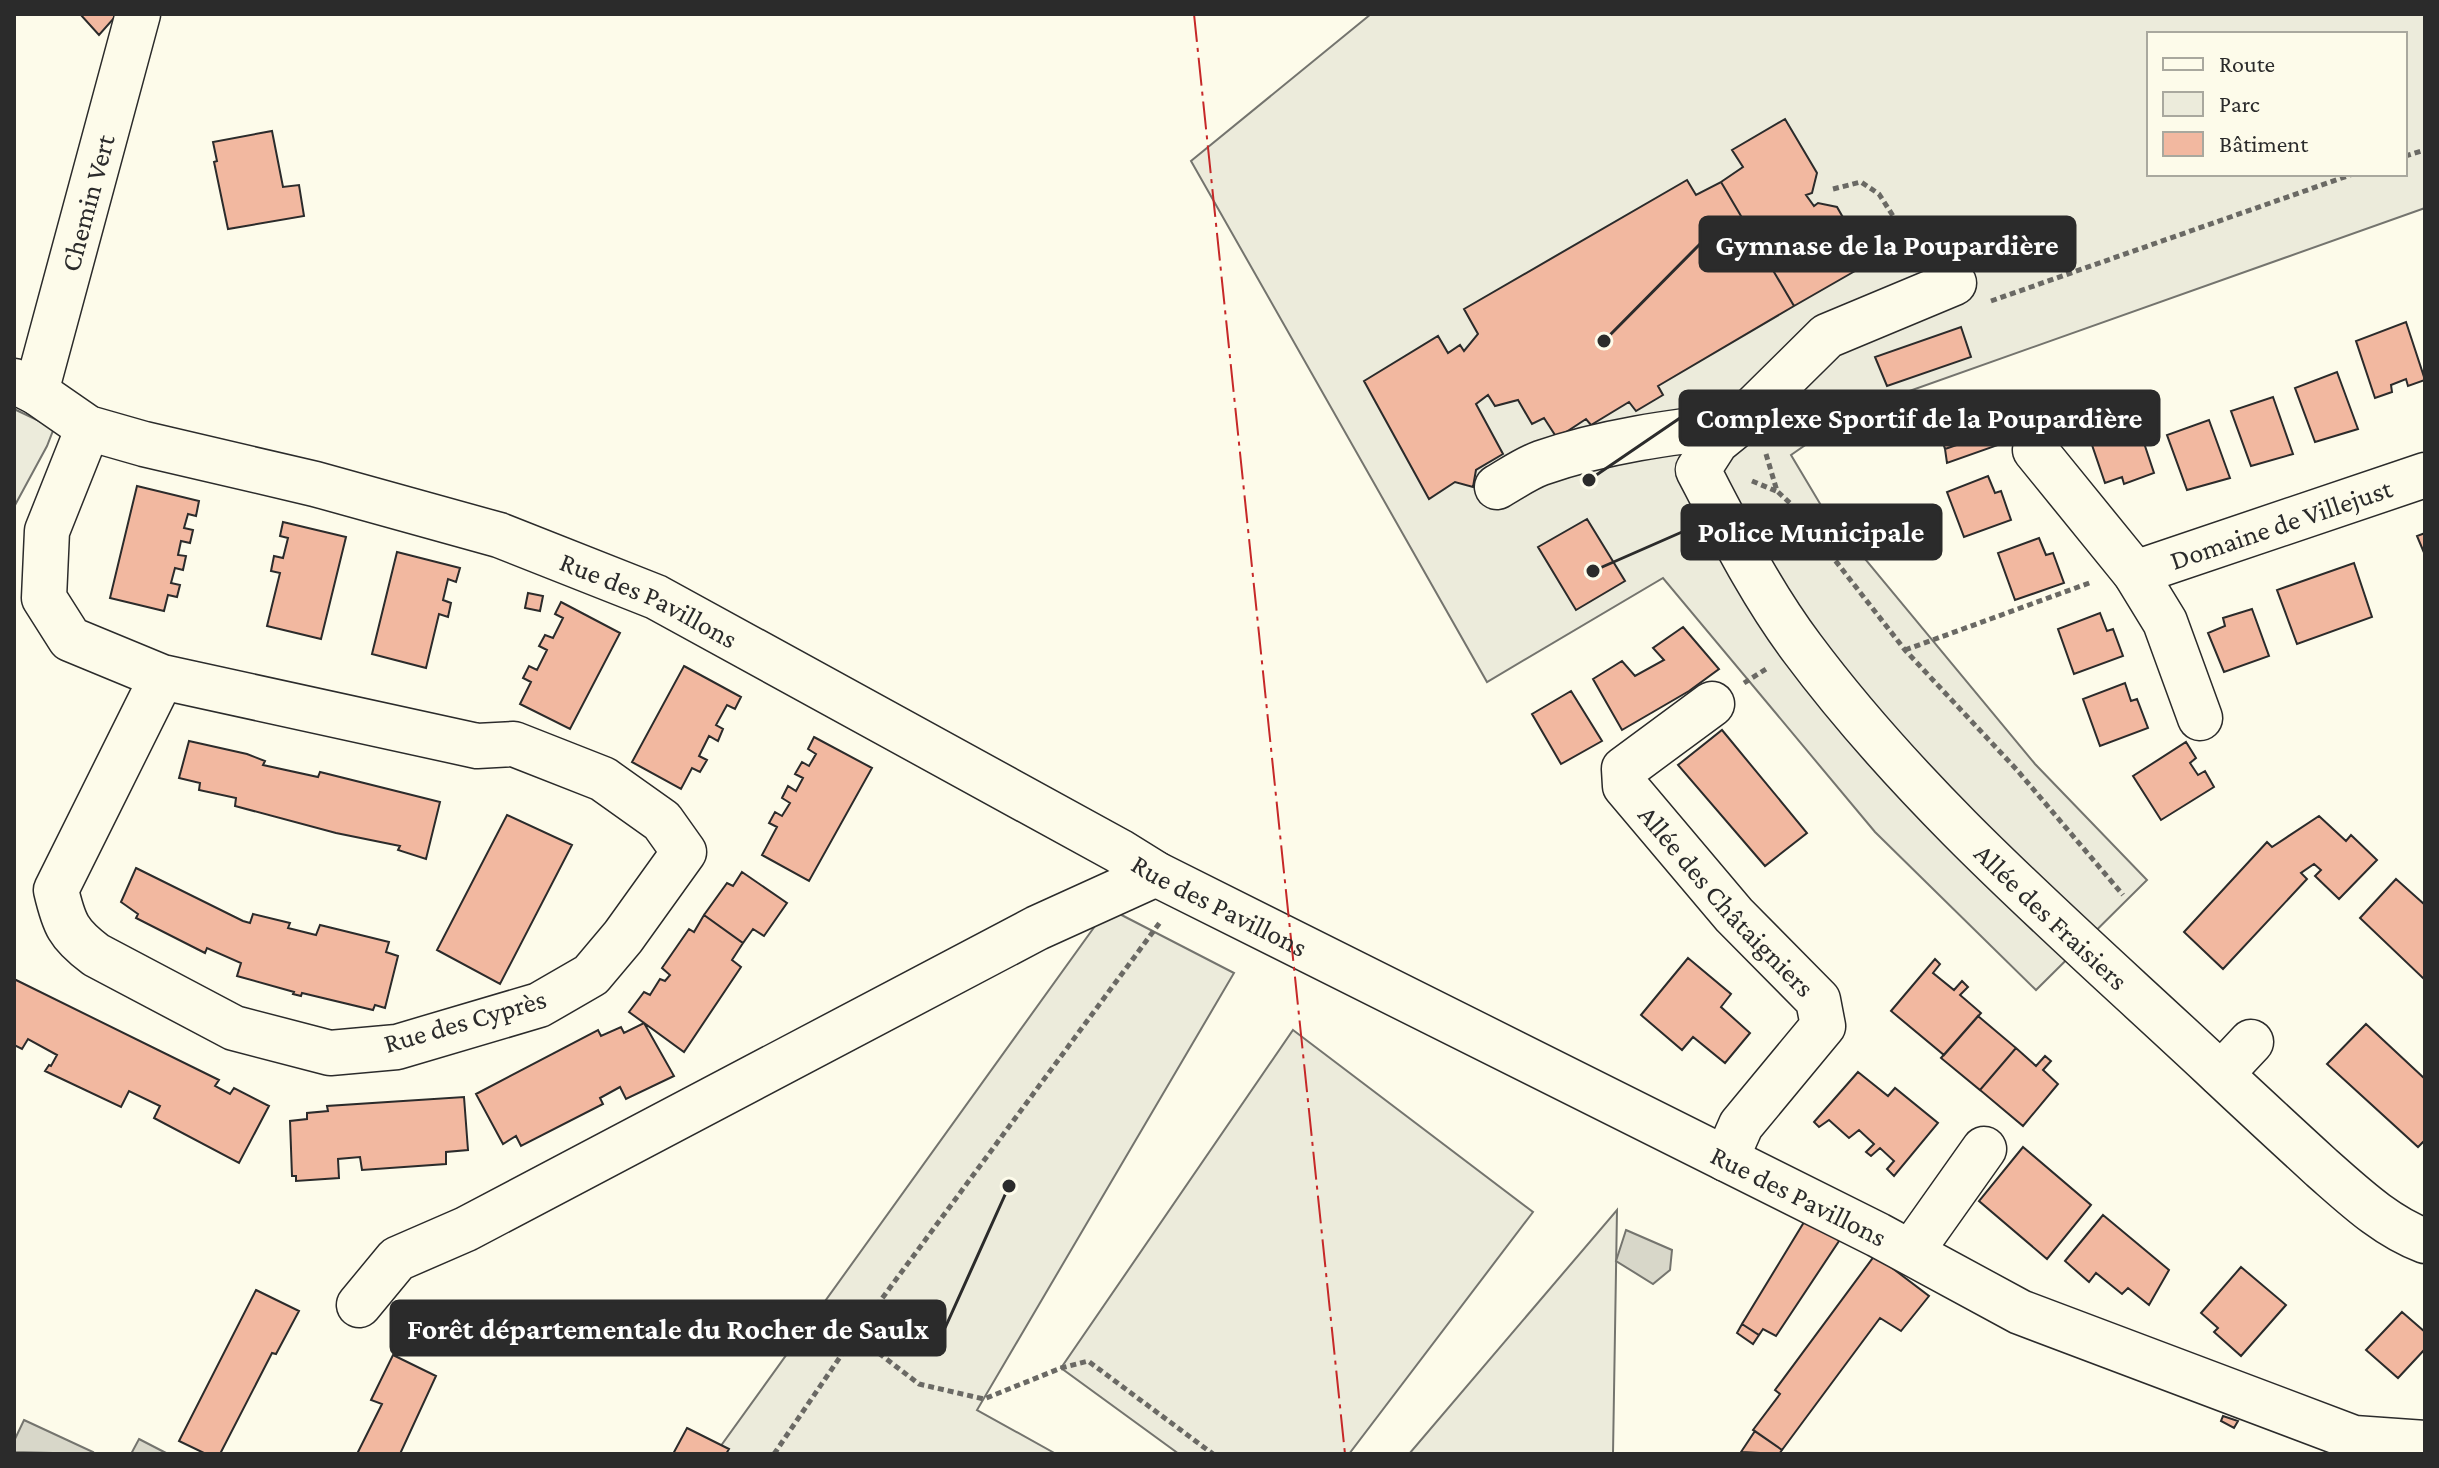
<svg xmlns="http://www.w3.org/2000/svg" width="2439" height="1468" font-family="'Crimson Pro',serif">
<style>
.green{fill:#ecebdb;stroke:#74746e;stroke-width:2;fill-rule:evenodd}
.water{fill:#d8d7c9;stroke:#74746e;stroke-width:2}
.building{fill:#f2b8a0;stroke:#2b2b2b;stroke-width:2}
.lines{fill:none;stroke-linecap:round;stroke-linejoin:round}
.minor-casing{stroke:#2b2b2b;stroke-width:47}
.path{stroke:#6a6964;stroke-width:5;stroke-dasharray:6 4;stroke-linecap:butt}
.minor{stroke:#fdfbea;stroke-width:44}
.power{stroke:#c62828;stroke-width:2;stroke-dasharray:28 6 4 6;stroke-linecap:butt}
.labels{text-anchor:middle;dominant-baseline:central;stroke-width:6;stroke-linejoin:round;paint-order:stroke}
.street-label{font-size:28px;fill:#2b2b2b;stroke:#fdfbea}
.leader{fill:none;stroke:#2b2b2b;stroke-width:3}
.callout-dot{fill:#2b2b2b;stroke:#fdfbea;stroke-width:3}
.callout{fill:#2b2b2b;stroke:#2b2b2b;stroke-width:3}
.callout-label{font-size:30px;text-anchor:middle;font-weight:bold;fill:#fff}
</style>
<rect width="100%" height="100%" fill="#fdfbea"/>
<path class="green" d="M 1371,14 L 2425,14 L 2425,208 L 1856,410 L 1791,455 L 1822,507 L 2035,764 L 2147,880 L 2036,990 L 1875,832 L 1663,578 L 1487,682 L 1191,161 ZM 2149,34 L 2405,34 L 2405,174 L 2149,174 Z
M 14,409 L 54,428 L 47,446 L 14,507 Z
M 1108,908 L 1234,973 L 977,1410 L 1056,1454 L 715,1454 Z
M 1293,1030 L 1533,1212 L 1349,1454 L 1179,1454 L 1061,1368 Z
M 1617,1210 L 1613,1454 L 1409,1454 Z"/>
<path class="water" d="M 1626,1230 L 1672,1250 L 1670,1270 L 1653,1284 L 1616,1261 Z
M 24,1420 L 93,1452 L 92,1454 L 14,1452 L 14,1441 Z
M 139,1439 L 168,1454 L 131,1454 Z"/>
<path class="building" d="M 80,14 L 113,14 L 115,17 L 99,35 Z
M 1785,119 L 1817,173 L 1812,193 L 1806,195 L 1814,206 L 1818,203 L 1837,207 L 1869,263 L 1794,306 L 1721,182 L 1743,167 L 1732,150 Z
M 272,131 L 283,187 L 299,185 L 304,216 L 228,229 L 214,162 L 217,161 L 213,142 Z
M 1687,180 L 1696,195 L 1721,182 L 1794,306 L 1658,386 L 1663,395 L 1636,411 L 1629,402 L 1591,425 L 1586,419 L 1557,438 L 1544,418 L 1532,424 L 1518,400 L 1495,406 L 1488,395 L 1476,404 L 1503,454 L 1476,470 L 1473,487 L 1455,482 L 1429,499 L 1364,381 L 1438,336 L 1448,353 L 1460,345 L 1464,351 L 1478,334 L 1464,309 Z
M 2406,322 L 2425,380 L 2408,386 L 2406,379 L 2391,385 L 2392,392 L 2375,398 L 2356,341 Z
M 1961,327 L 1971,357 L 1887,386 L 1875,357 Z
M 2337,372 L 2358,429 L 2315,442 L 2295,388 Z
M 2273,397 L 2293,454 L 2251,466 L 2231,411 Z
M 1975,400 L 1982,418 L 1988,416 L 1994,432 L 1945,449 L 1934,415 Z
M 2209,420 L 2230,478 L 2187,490 L 2167,435 Z
M 2138,425 L 2154,473 L 2124,484 L 2122,477 L 2105,483 L 2091,442 Z
M 1994,432 L 1998,445 L 1947,463 L 1945,449 Z
M 1988,476 L 1995,493 L 2001,491 L 2011,520 L 1964,537 L 1947,492 Z
M 137,486 L 199,501 L 196,516 L 188,514 L 184,528 L 193,530 L 190,543 L 181,541 L 178,555 L 186,556 L 183,570 L 175,568 L 171,583 L 180,585 L 177,597 L 168,595 L 164,611 L 110,598 Z
M 1587,519 L 1625,581 L 1576,610 L 1538,547 Z
M 283,522 L 346,537 L 321,639 L 267,626 L 280,573 L 271,571 L 274,556 L 283,558 L 288,538 L 280,536 Z
M 2425,533 L 2425,555 L 2417,536 Z
M 2039,538 L 2046,555 L 2053,553 L 2064,583 L 2015,600 L 1998,553 Z
M 397,552 L 460,568 L 456,582 L 448,579 L 443,600 L 451,603 L 448,617 L 439,614 L 426,668 L 372,654 Z
M 2354,563 L 2372,617 L 2297,644 L 2277,590 Z
M 528,593 L 543,596 L 540,611 L 525,608 Z
M 561,602 L 620,633 L 570,729 L 520,704 L 531,682 L 523,678 L 529,666 L 537,670 L 547,650 L 539,646 L 545,635 L 553,638 L 563,618 L 555,614 Z
M 2252,609 L 2269,656 L 2224,672 L 2208,633 L 2225,626 L 2223,618 Z
M 2100,613 L 2107,631 L 2113,629 L 2123,656 L 2074,674 L 2058,629 Z
M 1683,627 L 1719,669 L 1689,691 L 1622,730 L 1593,679 L 1622,661 L 1635,676 L 1664,660 L 1653,648 Z
M 684,666 L 741,697 L 735,709 L 727,705 L 716,725 L 723,729 L 718,741 L 709,736 L 699,756 L 707,760 L 700,772 L 692,768 L 681,789 L 632,762 Z
M 2125,683 L 2131,701 L 2137,699 L 2148,728 L 2100,746 L 2083,699 Z
M 1571,691 L 1602,741 L 1561,764 L 1532,714 Z
M 1722,730 L 1807,833 L 1765,866 L 1678,765 Z
M 814,737 L 872,768 L 809,881 L 762,855 L 777,827 L 769,823 L 775,812 L 782,816 L 790,803 L 782,798 L 788,786 L 796,791 L 803,778 L 795,774 L 802,762 L 809,766 L 816,754 L 808,749 Z
M 189,741 L 247,754 L 265,761 L 263,765 L 318,777 L 320,772 L 440,802 L 426,859 L 398,850 L 400,846 L 336,833 L 235,806 L 236,798 L 199,790 L 200,783 L 179,778 Z
M 2186,742 L 2196,758 L 2190,763 L 2198,775 L 2205,771 L 2214,787 L 2161,820 L 2133,776 Z
M 507,815 L 572,845 L 500,984 L 437,950 Z
M 2319,816 L 2346,841 L 2351,835 L 2377,860 L 2339,899 L 2315,876 L 2321,870 L 2314,864 L 2301,873 L 2307,879 L 2223,969 L 2184,932 L 2267,842 L 2272,847 Z
M 136,868 L 243,921 L 250,923 L 253,914 L 290,923 L 288,928 L 316,935 L 320,925 L 389,942 L 386,952 L 398,956 L 385,1008 L 375,1005 L 373,1010 L 302,993 L 301,996 L 293,994 L 294,992 L 237,976 L 241,963 L 207,948 L 205,953 L 136,918 L 138,914 L 121,902 Z
M 742,872 L 787,903 L 764,936 L 753,929 L 743,943 L 704,915 L 727,883 L 733,886 Z
M 2396,879 L 2425,905 L 2425,980 L 2360,918 Z
M 704,915 L 743,943 L 732,960 L 741,967 L 684,1052 L 629,1012 L 644,992 L 650,995 L 660,979 L 665,981 L 670,975 L 662,968 L 689,929 L 694,932 Z
M 1688,958 L 1731,994 L 1721,1007 L 1750,1033 L 1725,1063 L 1693,1037 L 1682,1050 L 1641,1015 Z
M 1935,959 L 1940,964 L 1933,973 L 1954,990 L 1962,981 L 1968,987 L 1960,995 L 1981,1013 L 1944,1055 L 1891,1011 Z
M 14,979 L 219,1080 L 215,1086 L 230,1094 L 234,1088 L 269,1106 L 239,1163 L 154,1118 L 160,1106 L 129,1091 L 121,1107 L 45,1071 L 49,1065 L 51,1066 L 57,1055 L 28,1039 L 22,1049 L 14,1045 Z
M 1978,1016 L 2016,1048 L 1980,1090 L 1941,1058 Z
M 644,1023 L 674,1076 L 626,1099 L 620,1087 L 600,1098 L 603,1104 L 521,1146 L 516,1136 L 503,1144 L 476,1094 L 598,1030 L 601,1036 L 621,1027 L 624,1033 Z
M 2366,1024 L 2425,1079 L 2425,1140 L 2418,1147 L 2327,1064 Z
M 2016,1048 L 2036,1066 L 2045,1056 L 2051,1061 L 2043,1070 L 2058,1084 L 2023,1126 L 1980,1090 Z
M 1858,1072 L 1888,1096 L 1895,1088 L 1938,1123 L 1894,1176 L 1887,1169 L 1894,1161 L 1880,1148 L 1871,1156 L 1866,1152 L 1874,1144 L 1859,1130 L 1849,1138 L 1829,1120 L 1819,1127 L 1814,1122 Z
M 464,1097 L 468,1150 L 446,1152 L 446,1164 L 362,1170 L 360,1157 L 338,1159 L 339,1178 L 296,1181 L 296,1176 L 292,1176 L 290,1121 L 307,1119 L 307,1113 L 328,1111 L 327,1106 Z
M 2023,1147 L 2091,1205 L 2047,1259 L 1979,1201 Z
M 1809,1214 L 1843,1235 L 1776,1336 L 1763,1329 L 1759,1335 L 1742,1324 Z
M 2103,1215 L 2169,1270 L 2149,1305 L 2128,1288 L 2122,1294 L 2096,1273 L 2089,1282 L 2065,1261 Z
M 1875,1255 L 1929,1296 L 1901,1331 L 1880,1318 L 1782,1450 L 1753,1430 L 1780,1394 L 1775,1390 Z
M 2241,1267 L 2286,1305 L 2241,1356 L 2214,1332 L 2218,1328 L 2201,1313 Z
M 256,1290 L 299,1311 L 276,1354 L 272,1353 L 220,1454 L 206,1454 L 179,1441 Z
M 2402,1312 L 2425,1332 L 2425,1349 L 2398,1378 L 2366,1350 Z
M 1742,1324 L 1759,1335 L 1753,1344 L 1737,1333 Z
M 393,1355 L 436,1376 L 400,1454 L 357,1454 L 382,1404 L 371,1400 Z
M 2223,1416 L 2238,1421 L 2234,1428 L 2221,1421 Z
M 687,1428 L 729,1449 L 726,1454 L 673,1454 Z
M 1755,1431 L 1782,1450 L 1779,1454 L 1741,1452 Z"/>
<g class="lines">
<g class="minor-casing">
<g id="minor">
<path id="s1" d="M 1954,283 L 1827,336 L 1737,425 L 1716,442 L 1698,470 C 1730,531 1760,592 1802,648 C 1919,805 2069,932 2211,1065 C 2248,1100 2285,1134 2322,1168 C 2354,1196 2385,1226 2425,1241"/>
<path id="s2" d="M 14,381 L 36,392 L 88,428 L 144,444 L 315,484 L 499,535 L 656,597 L 1119,851 L 1156,874 L 1878,1235 L 2020,1312 L 2354,1438 L 2425,1443"/>
<path id="s3" d="M 36,392 L 138,14"/>
<path d="M 88,428 L 47,531 L 44,598 L 70,639 L 162,677 L 477,746 L 514,744 L 603,779 L 662,821 L 684,852 L 623,937 L 591,975 L 539,1005 L 397,1047 L 330,1053 L 234,1028 L 96,955 C 68,934 64,924 56,890 L 162,677"/>
<path d="M 2035,450 L 2135,573 L 2165,622 L 2200,718"/>
<path d="M 1497,487 C 1511,479 1525,469 1541,463 C 1604,441 1671,432 1737,425"/>
<path id="s4" d="M 2135,573 L 2425,475"/>
<path id="s5" d="M 1712,704 L 1624,769 L 1625,786 L 1734,915 L 1818,1000 L 1823,1026 L 1741,1125 L 1726,1159"/>
<path d="M 2221,1074 L 2251,1042"/>
<path d="M 1911,1252 L 1984,1149"/>
<path d="M 359,1305 L 397,1259 L 466,1229 L 1037,928 L 1156,874"/>
</g>
</g>
<path class="path" d="M 2405,156 L 2425,150
M 1833,189 L 1861,182 L 1879,194 L 1918,255
M 1991,301 L 2353,174
M 1766,454 L 1777,491 L 1792,505 L 1905,650 L 2017,770 L 2123,895
M 1752,481 L 1776,491
M 1905,650 L 2092,582
M 1744,683 L 1766,669
M 855,1335 L 919,1384 L 984,1399 L 1061,1368 L 1088,1361 L 1213,1454
M 774,1454 L 855,1335 L 1161,921"/>
<use href="#minor" class="minor"/>
<path class="power" d="M 1194,14 L 1345,1454"/>
</g>
<g class="labels">
<g class="street-label">
<text stroke="none"><textPath href="#s3" startOffset="196">Chemin Vert</textPath></text>
<text stroke="none"><textPath href="#s4" startOffset="154">Domaine de Villejust</textPath></text>
<text stroke="none"><textPath href="#s2" startOffset="676">Rue des Pavillons</textPath></text>
<text stroke="none"><textPath href="#s5" startOffset="280">Allée des Châtaigniers</textPath></text>
<text stroke="none"><textPath href="#s2" startOffset="1324">Rue des Pavillons</textPath></text>
<text stroke="none"><textPath href="#s1" startOffset="898">Allée des Fraisiers</textPath></text>
<text transform="translate(465 1021) rotate(-16)">Rue des Cyprès</text>
<text stroke="none"><textPath href="#s2" startOffset="1972">Rue des Pavillons</textPath></text>
</g>
</g>
<path class="leader" d="M1604 341L1700 244M1589 480L1680 418M1593 571L1682 532M1009 1186L945 1328"/>
<g class="callout-dot">
<circle cx="1604" cy="341" r="8"/>
<circle cx="1589" cy="480" r="8"/>
<circle cx="1593" cy="571" r="8"/>
<circle cx="1009" cy="1186" r="8"/>
</g>
<g class="callout">
<rect x="1700" y="217" width="375" height="54" rx="8"/>
<rect x="1680" y="391" width="479" height="54" rx="8"/>
<rect x="1682" y="505" width="259" height="54" rx="8"/>
<rect x="391" y="1301" width="554" height="54" rx="8"/>
</g>
<g class="callout-label">
<text x="1887" y="255">Gymnase de la Poupardière</text>
<text x="1919" y="428">Complexe Sportif de la Poupardière</text>
<text x="1811" y="542">Police Municipale</text>
<text x="668" y="1339">Forêt départementale du Rocher de Saulx</text>
</g>
<rect width="2439" height="1468" fill="none" stroke="#2b2b2b" stroke-width="32"/>
<rect x="2147" y="32" width="260" height="144" fill="#fdfbea" stroke="#a9a89e" stroke-width="2"/>
<rect x="2163" y="58" width="40" height="12" fill="#fdfbea" stroke="#a9a89e" stroke-width="2"/>
<text x="2219" y="72" font-size="24" fill="#2b2b2b">Route</text>
<rect x="2163" y="92" width="40" height="24" fill="#ecebdb" stroke="#a9a89e" stroke-width="2"/>
<text x="2219" y="112" font-size="24" fill="#2b2b2b">Parc</text>
<rect x="2163" y="132" width="40" height="24" fill="#f2b8a0" stroke="#a9a89e" stroke-width="2"/>
<text x="2219" y="152" font-size="24" fill="#2b2b2b">Bâtiment</text>
</svg>
